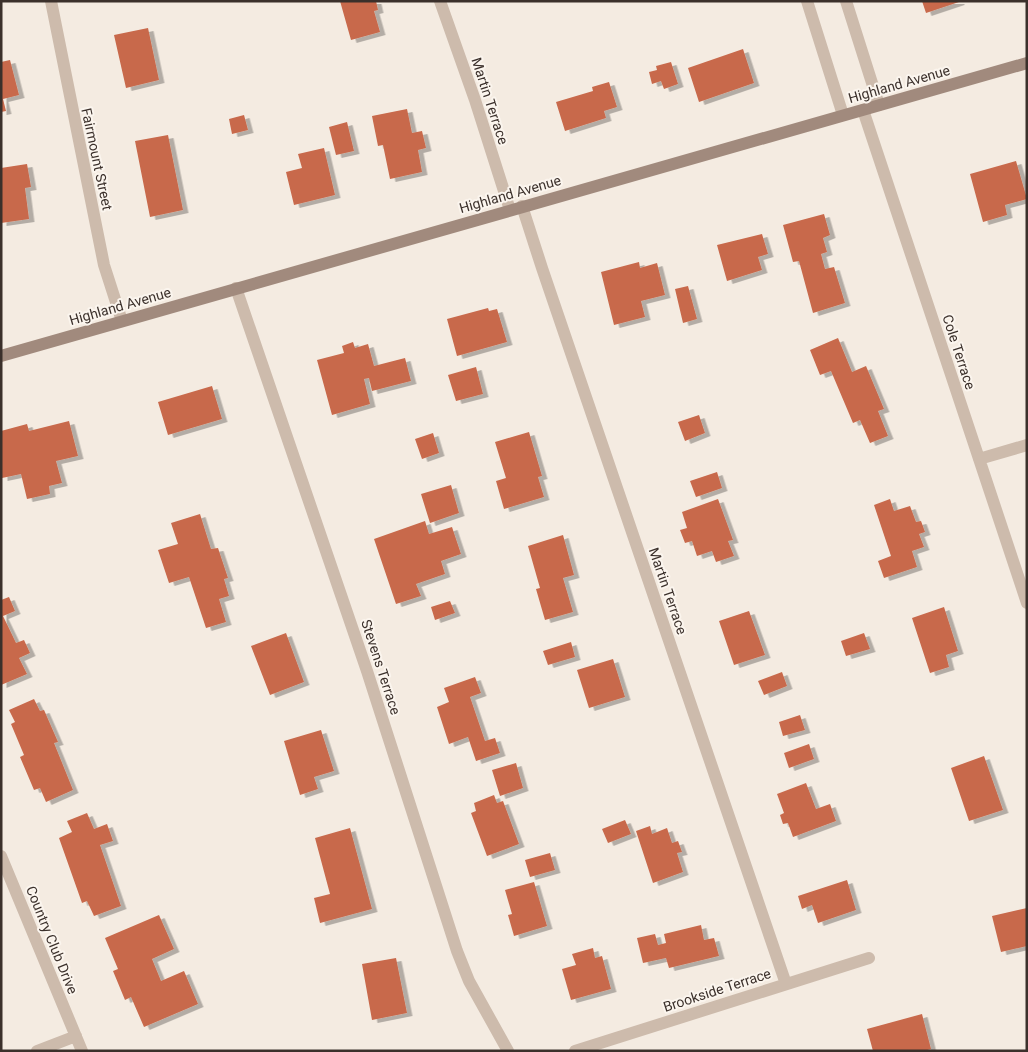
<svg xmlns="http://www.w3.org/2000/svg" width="1028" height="1052" font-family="Roboto,sans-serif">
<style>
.building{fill:#c8694b;filter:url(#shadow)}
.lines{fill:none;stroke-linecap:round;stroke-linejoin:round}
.street{stroke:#cdbbac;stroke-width:12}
.secondary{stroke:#a18a7d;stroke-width:12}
.labels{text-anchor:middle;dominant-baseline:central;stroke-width:4;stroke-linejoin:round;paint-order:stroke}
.street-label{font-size:14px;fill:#3b302b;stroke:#fbf5ee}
</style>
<defs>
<filter id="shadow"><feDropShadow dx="5.5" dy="3" stdDeviation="0" flood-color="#0004"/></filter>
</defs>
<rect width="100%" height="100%" fill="#f4ebe1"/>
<path class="building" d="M 340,1 L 376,1 L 378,10 L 374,11 L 380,32 L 351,40 Z
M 922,1 L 959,1 L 959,2 L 926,13 Z
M 148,28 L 159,80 L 126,88 L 114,35 Z
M 743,49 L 754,83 L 699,102 L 688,68 Z
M 10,60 L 19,95 L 3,99 L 6,111 L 1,112 L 1,62 Z
M 671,62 L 678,84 L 664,89 L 661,81 L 652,84 L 649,72 L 657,70 L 656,66 Z
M 609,82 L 617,107 L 604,111 L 606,118 L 565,131 L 556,102 L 593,91 L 592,87 Z
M 407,109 L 412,133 L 422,131 L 426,148 L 418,150 L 422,172 L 390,179 L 383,145 L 378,146 L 372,116 Z
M 244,115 L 248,130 L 232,134 L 229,119 Z
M 347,122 L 354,151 L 336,155 L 329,127 Z
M 168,135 L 183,210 L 150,217 L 135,141 Z
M 324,148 L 335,195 L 294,205 L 286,172 L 302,168 L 298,154 Z
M 1016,161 L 1027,199 L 1005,205 L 1007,215 L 983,222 L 970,174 Z
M 27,164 L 31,187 L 25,188 L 29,219 L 1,223 L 1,168 Z
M 824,214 L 830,235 L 823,238 L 827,252 L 821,254 L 825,269 L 834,267 L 845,303 L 813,313 L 799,261 L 793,262 L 783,225 Z
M 762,234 L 768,254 L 758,257 L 762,270 L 727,281 L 717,245 Z
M 639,262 L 640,268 L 657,263 L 665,295 L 641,301 L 645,317 L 614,325 L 601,272 Z
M 688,286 L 697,319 L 683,323 L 675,289 Z
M 488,308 L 489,311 L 497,309 L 507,342 L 457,356 L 447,319 Z
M 838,338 L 852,372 L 866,366 L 884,409 L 878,411 L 888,436 L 870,443 L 860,420 L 853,423 L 831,371 L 820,375 L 810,350 Z
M 353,342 L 355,348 L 368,344 L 374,366 L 405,358 L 411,381 L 372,391 L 369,378 L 364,379 L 370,404 L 332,415 L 317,360 L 344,353 L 342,346 Z
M 476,367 L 483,394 L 456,401 L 448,375 Z
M 212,386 L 222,419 L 168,435 L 158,402 Z
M 699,415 L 705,433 L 685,441 L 678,422 Z
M 69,421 L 78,456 L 56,461 L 62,483 L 49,486 L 50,494 L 27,499 L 21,474 L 2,478 L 1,431 L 27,424 L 29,431 Z
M 529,432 L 542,476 L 538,477 L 544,497 L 504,509 L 496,481 L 506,478 L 495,442 Z
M 433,433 L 439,453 L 422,459 L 415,439 Z
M 717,472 L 722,488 L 696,497 L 690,481 Z
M 451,485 L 459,513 L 430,523 L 421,494 Z
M 718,499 L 733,540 L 728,541 L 734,556 L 716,562 L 712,551 L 697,556 L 692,541 L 685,543 L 680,530 L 687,528 L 682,512 Z
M 890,499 L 894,511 L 910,506 L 916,522 L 921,521 L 925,532 L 919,534 L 924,547 L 912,551 L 917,567 L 884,578 L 878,561 L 891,556 L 874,505 Z
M 200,514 L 211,549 L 218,548 L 228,578 L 224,579 L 229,596 L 219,599 L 226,622 L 206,628 L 189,577 L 169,583 L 158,550 L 178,544 L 171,523 Z
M 425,521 L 429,534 L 452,527 L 461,554 L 441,561 L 445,574 L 416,584 L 421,596 L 396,604 L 374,539 Z
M 563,535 L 574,575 L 563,578 L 573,612 L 545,620 L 536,589 L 540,588 L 528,546 Z
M 9,597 L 15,611 L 3,616 L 16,643 L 24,640 L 30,653 L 19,658 L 27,674 L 1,685 L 1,600 Z
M 450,601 L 455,613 L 435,620 L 431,607 Z
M 944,607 L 958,651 L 946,655 L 949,667 L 930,673 L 912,618 Z
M 749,611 L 765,655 L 734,665 L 719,621 Z
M 286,633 L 304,682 L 270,695 L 251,646 Z
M 864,633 L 870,649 L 846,656 L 841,641 Z
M 571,642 L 575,657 L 548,665 L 543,651 Z
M 613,659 L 625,697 L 589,708 L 577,670 Z
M 782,672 L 787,686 L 764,695 L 758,681 Z
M 475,677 L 481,693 L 470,697 L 485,741 L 495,738 L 500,753 L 476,761 L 468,737 L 449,744 L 437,707 L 449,702 L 444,688 Z
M 34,699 L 40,711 L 44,710 L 58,742 L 54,743 L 73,790 L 46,802 L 40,788 L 34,790 L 20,757 L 24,755 L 11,724 L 15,722 L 9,710 Z
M 800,715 L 805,730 L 783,736 L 779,722 Z
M 321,730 L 334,771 L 314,777 L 318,789 L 300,795 L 284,741 Z
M 809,744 L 814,759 L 789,768 L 784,753 Z
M 984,756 L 1003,810 L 969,821 L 951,768 Z
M 516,763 L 523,788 L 500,796 L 492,770 Z
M 806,783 L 816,809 L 830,804 L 836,821 L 793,837 L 788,823 L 783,824 L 780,815 L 784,813 L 777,794 Z
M 494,795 L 497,803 L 503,801 L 519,844 L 487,856 L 471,813 L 476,811 L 474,803 Z
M 87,813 L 94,829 L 107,824 L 113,841 L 100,845 L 121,906 L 94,916 L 87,901 L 82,903 L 59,838 L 72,832 L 67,821 Z
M 625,820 L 631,834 L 608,843 L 602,829 Z
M 650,826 L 652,834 L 667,828 L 672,843 L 678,841 L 682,852 L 677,853 L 683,872 L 653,883 L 636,831 Z
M 350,828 L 372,909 L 320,923 L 314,898 L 330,894 L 315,838 Z
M 550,853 L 555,870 L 530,877 L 525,860 Z
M 847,880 L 856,910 L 818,923 L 812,905 L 802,909 L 798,896 Z
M 534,882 L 547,926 L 514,936 L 508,915 L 512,914 L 505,890 Z
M 1027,908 L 1027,946 L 1001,952 L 992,916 Z
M 159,915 L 174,949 L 152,959 L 161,981 L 184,971 L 198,1004 L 144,1027 L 131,997 L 125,1000 L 113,971 L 118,969 L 105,938 Z
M 701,925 L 704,940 L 714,938 L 719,956 L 669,968 L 666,958 L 643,963 L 637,938 L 655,934 L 658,945 L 666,943 L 664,934 Z
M 593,948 L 595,958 L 602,956 L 611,989 L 571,1000 L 562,969 L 576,965 L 572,954 Z
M 396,958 L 407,1013 L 372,1020 L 362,964 Z
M 922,1014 L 931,1049 L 924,1051 L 873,1051 L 867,1029 Z"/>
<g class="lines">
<path class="street" d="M 51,1 L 104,265 L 122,321
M 440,1 L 475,100 L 510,210
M 807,1 L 843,115
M 846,1 L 879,105
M 863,110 L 1027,603
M 522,206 L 542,268 L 786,984
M 236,288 L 367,671 L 457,951 L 469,981 L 508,1051
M 979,459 L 1027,445
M 1,856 L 82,1051
M 37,1051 L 76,1036
M 575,1051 L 869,958"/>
<path class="secondary" d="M 1,356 L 1027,63"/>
</g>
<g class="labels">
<g class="street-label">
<text transform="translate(899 84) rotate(-16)">Highland Avenue</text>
<text transform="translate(490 101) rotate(72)">Martin Terrace</text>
<text transform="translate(97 159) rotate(78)">Fairmount Street</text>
<text transform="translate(510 194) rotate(-16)">Highland Avenue</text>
<text transform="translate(120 306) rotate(-16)">Highland Avenue</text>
<text transform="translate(959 352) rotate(72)">Cole Terrace</text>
<text transform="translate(668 591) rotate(71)">Martin Terrace</text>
<text transform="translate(381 667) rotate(72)">Stevens Terrace</text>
<text transform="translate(52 940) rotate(68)">Country Club Drive</text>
<text transform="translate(717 990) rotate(-18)">Brookside Terrace</text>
</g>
</g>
<rect width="1028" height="1052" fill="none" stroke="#3b302b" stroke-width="5"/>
</svg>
